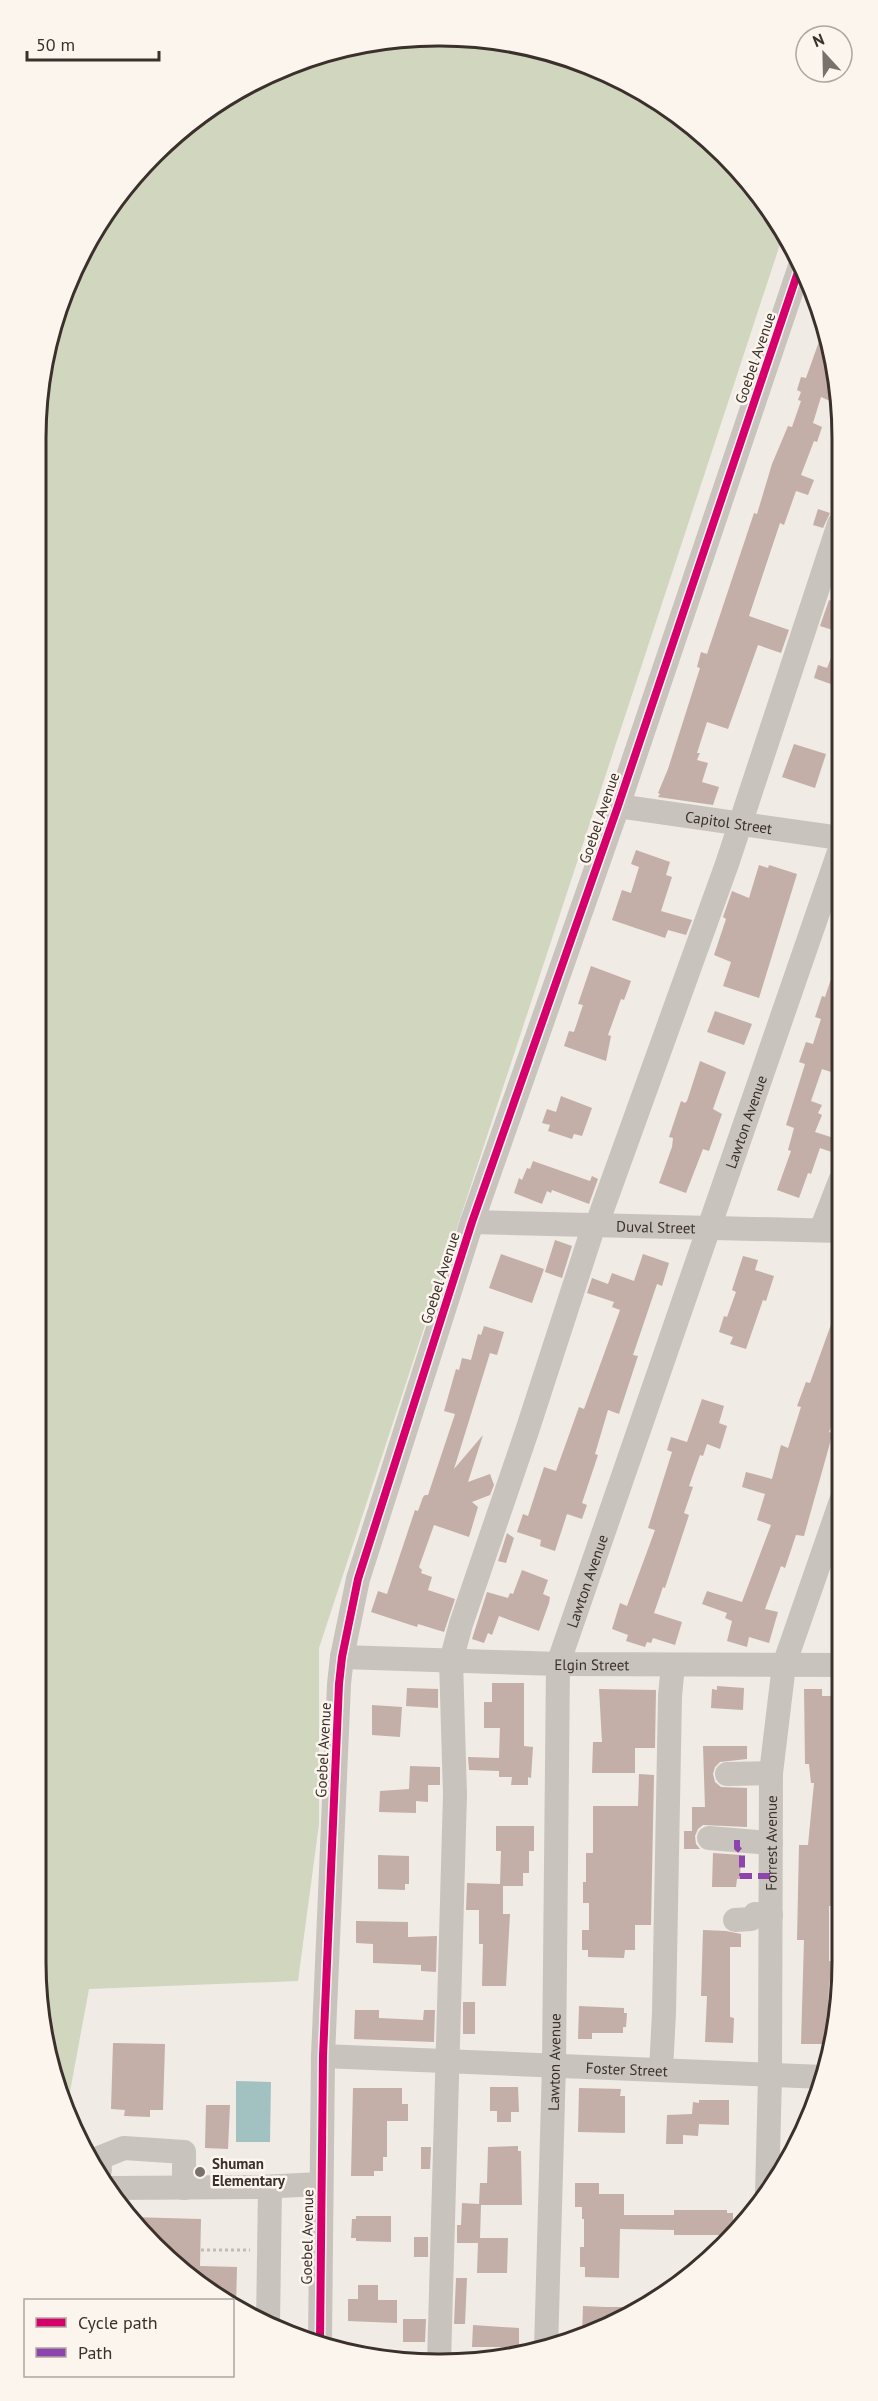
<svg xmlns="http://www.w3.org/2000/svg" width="878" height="2401" font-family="'PT Sans',sans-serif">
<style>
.green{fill:#d1d6bf}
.water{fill:#a1c2c1}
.building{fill:#c3afa7}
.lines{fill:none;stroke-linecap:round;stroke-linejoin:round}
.path{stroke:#c2bbb6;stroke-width:3;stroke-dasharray:3 3;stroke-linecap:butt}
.minor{stroke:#c9c3be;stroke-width:24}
.quiet{stroke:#8e44ad;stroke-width:6;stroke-dasharray:12 6;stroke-linecap:butt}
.cycleway-casing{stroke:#fbf5ee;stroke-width:11}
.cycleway{stroke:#d6006c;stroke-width:8}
.poi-dot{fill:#7a716c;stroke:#fbf5ee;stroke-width:2}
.labels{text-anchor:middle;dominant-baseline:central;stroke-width:5;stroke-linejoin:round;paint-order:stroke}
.street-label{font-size:15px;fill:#3b302b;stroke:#fbf5ee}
.poi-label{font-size:15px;font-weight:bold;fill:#3b302b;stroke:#fbf5ee;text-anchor:start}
.rim{fill:none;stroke:#3b302b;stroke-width:3}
</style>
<rect width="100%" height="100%" fill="#f0ebe5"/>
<path class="green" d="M 465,37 L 543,50 L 641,90 L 742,173 L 783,235 L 319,1648 L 319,1824 L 298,1981 L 89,1989 L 66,2113 L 44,2040 L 36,439 C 40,405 42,369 50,336 C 53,323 59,310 64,297 C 106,185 196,98 308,58 C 359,40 412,39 465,37 Z"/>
<path class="water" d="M 236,2081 L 271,2082 L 270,2142 L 236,2142 Z"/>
<path class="building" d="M 822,333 L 837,381 L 830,401 L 821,397 L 813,423 L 822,427 L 817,442 L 814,441 L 801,475 L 814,480 L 808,495 L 796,491 L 784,525 L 780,523 L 749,616 L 789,630 L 781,653 L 758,645 L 728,729 L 707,722 L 697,753 L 700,753 L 697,760 L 708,763 L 702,782 L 719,787 L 713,805 L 658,797 L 660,794 L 658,793 L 668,769 L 688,706 L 700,668 L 697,667 L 701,652 L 707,654 L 754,513 L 757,514 L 772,464 L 788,426 L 792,427 L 801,401 L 798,400 L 801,392 L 797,390 L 801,377 L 806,378 Z
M 818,509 L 830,513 L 823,528 L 813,525 Z
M 829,600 L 839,603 L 839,632 L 820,626 Z
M 838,640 L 839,641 L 839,687 L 814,678 L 818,665 L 827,668 Z
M 794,744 L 826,754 L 815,788 L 782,777 Z
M 636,850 L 670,862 L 666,875 L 672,877 L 661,911 L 692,920 L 686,935 L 668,930 L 665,938 L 612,920 L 622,890 L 631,893 L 639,867 L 631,864 Z
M 759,865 L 768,868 L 769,865 L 797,874 L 759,998 L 723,986 L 731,962 L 714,955 L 726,919 L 723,917 L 732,891 L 749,898 Z
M 837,961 L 840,962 L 840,1075 L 822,1069 L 811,1101 L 822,1105 L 818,1113 L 822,1115 L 815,1132 L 840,1140 L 840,1155 L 820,1148 L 811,1174 L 808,1173 L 799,1198 L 777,1190 L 791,1151 L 788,1150 L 794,1128 L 786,1125 L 805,1064 L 799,1062 L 806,1042 L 813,1044 L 821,1019 L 815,1017 L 822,996 L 825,997 Z
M 591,966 L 631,981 L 624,1000 L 621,999 L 608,1035 L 611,1036 L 606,1061 L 564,1046 L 569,1031 L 574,1032 L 583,1005 L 578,1004 Z
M 715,1011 L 752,1024 L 744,1045 L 707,1032 Z
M 700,1061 L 726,1072 L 713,1109 L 722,1114 L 709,1151 L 703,1149 L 686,1193 L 659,1183 L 672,1147 L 673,1138 L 669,1137 L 681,1101 L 685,1103 L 687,1101 Z
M 561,1096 L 592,1108 L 582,1136 L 574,1134 L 572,1139 L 548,1131 L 550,1125 L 542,1123 L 547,1109 L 556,1112 Z
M 533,1161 L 590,1181 L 592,1176 L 598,1179 L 589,1204 L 552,1190 L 551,1193 L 547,1191 L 542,1204 L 514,1193 L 519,1178 L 522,1180 L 527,1168 L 530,1169 Z
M 555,1240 L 572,1246 L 562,1278 L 545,1272 Z
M 501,1254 L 544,1269 L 532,1303 L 489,1288 Z
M 643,1254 L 669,1263 L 662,1286 L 657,1284 L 633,1355 L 638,1356 L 619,1414 L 608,1410 L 595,1454 L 598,1455 L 582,1503 L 587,1505 L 582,1519 L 567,1514 L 555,1551 L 540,1546 L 541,1540 L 517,1532 L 523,1514 L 528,1516 L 544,1467 L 556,1471 L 579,1407 L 584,1409 L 620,1310 L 612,1307 L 614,1302 L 587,1293 L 592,1278 L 608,1284 L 612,1273 L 634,1281 Z
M 743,1256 L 758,1260 L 755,1270 L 774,1276 L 766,1301 L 763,1300 L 746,1349 L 730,1344 L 733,1337 L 719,1332 L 724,1316 L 727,1317 L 736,1292 L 732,1290 Z
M 838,1305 L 841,1305 L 841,1394 L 838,1402 L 841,1403 L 829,1432 L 832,1433 L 830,1443 L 804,1536 L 796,1535 L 785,1568 L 781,1566 L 765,1609 L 778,1612 L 769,1643 L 749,1637 L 747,1647 L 727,1641 L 732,1621 L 725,1618 L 727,1613 L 702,1604 L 707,1591 L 742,1602 L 771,1525 L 757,1520 L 765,1494 L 742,1487 L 746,1472 L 772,1479 L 781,1445 L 788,1448 L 801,1407 L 797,1406 L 806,1382 L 810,1383 Z
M 484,1326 L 504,1332 L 497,1355 L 490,1353 L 454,1469 L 483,1435 L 468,1482 L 490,1474 L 494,1485 L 490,1495 L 472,1502 L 478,1507 L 469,1537 L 434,1525 L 419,1567 L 422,1570 L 421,1573 L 432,1577 L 428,1590 L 455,1599 L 444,1632 L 418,1624 L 417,1627 L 371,1612 L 378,1591 L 387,1594 L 415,1510 L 418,1511 L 423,1497 L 425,1495 L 428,1495 L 455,1414 L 444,1411 L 456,1369 L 459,1370 L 462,1358 L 471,1360 L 478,1334 L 481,1335 Z
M 702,1399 L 724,1406 L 719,1423 L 727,1426 L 720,1449 L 707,1444 L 703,1456 L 700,1455 L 689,1486 L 693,1487 L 684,1513 L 689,1515 L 665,1588 L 663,1587 L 654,1613 L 682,1622 L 675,1645 L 653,1638 L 651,1643 L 647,1642 L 645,1647 L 626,1641 L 628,1635 L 612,1629 L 620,1603 L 627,1606 L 655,1530 L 648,1528 L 672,1452 L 667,1450 L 671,1437 L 687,1442 Z
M 507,1533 L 514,1538 L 506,1563 L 498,1561 Z
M 522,1570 L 548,1580 L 543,1594 L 550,1597 L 549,1603 L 539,1631 L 499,1616 L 492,1635 L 488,1633 L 484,1643 L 472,1639 L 487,1592 L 508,1598 L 510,1593 L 513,1594 Z
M 492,1683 L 524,1683 L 524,1746 L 533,1747 L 531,1778 L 528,1777 L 528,1785 L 511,1785 L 512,1777 L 499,1777 L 499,1771 L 469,1770 L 468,1757 L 499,1758 L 500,1728 L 484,1728 L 484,1702 L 492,1702 Z
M 717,1686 L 744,1688 L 743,1710 L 711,1708 L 712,1689 L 717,1690 Z
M 407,1688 L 438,1689 L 438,1708 L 406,1706 Z
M 599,1689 L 656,1690 L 655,1748 L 635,1748 L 635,1773 L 592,1773 L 593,1742 L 602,1742 Z
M 804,1689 L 822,1689 L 822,1696 L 835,1696 L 833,1760 L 838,1760 L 835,1834 L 842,1834 L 842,1896 L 836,1895 L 836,1899 L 832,1899 L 831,1906 L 829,1906 L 829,1961 L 842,1962 L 840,1976 L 831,1976 L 829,1985 L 828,2019 L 835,2019 L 832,2040 L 828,2040 L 828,2044 L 801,2044 L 804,1940 L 797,1940 L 799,1845 L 808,1845 L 814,1783 L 811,1783 L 809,1764 L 805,1764 Z
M 372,1705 L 402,1707 L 400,1737 L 372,1735 Z
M 703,1746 L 747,1746 L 747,1759 L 720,1762 L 715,1767 L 713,1774 L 715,1782 L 721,1787 L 747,1788 L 747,1827 L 703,1825 L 698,1829 L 695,1836 L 696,1844 L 700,1849 L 684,1849 L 684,1831 L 692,1831 L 692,1807 L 705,1807 Z
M 410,1766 L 440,1767 L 440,1785 L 428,1785 L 428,1802 L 416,1801 L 416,1813 L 379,1812 L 380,1791 L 409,1789 Z
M 639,1774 L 654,1775 L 651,1925 L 635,1925 L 635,1950 L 625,1950 L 624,1958 L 588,1957 L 588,1950 L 582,1950 L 582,1930 L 589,1930 L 589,1903 L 583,1903 L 583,1882 L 586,1882 L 586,1853 L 593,1853 L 593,1806 L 638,1806 Z
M 496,1826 L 534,1826 L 534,1851 L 529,1851 L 529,1873 L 523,1873 L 523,1886 L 503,1886 L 503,1914 L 510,1914 L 506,1986 L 482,1986 L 483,1944 L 479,1944 L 479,1910 L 466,1910 L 467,1883 L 500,1884 L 501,1851 L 496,1851 Z
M 713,1853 L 741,1855 L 740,1879 L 737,1879 L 736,1887 L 712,1887 Z
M 378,1855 L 409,1856 L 409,1884 L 405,1884 L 405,1890 L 378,1889 Z
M 356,1921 L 408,1922 L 408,1937 L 437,1936 L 436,1972 L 421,1971 L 421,1965 L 373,1963 L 373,1944 L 356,1943 Z
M 703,1930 L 726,1931 L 741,1934 L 741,1947 L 730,1947 L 730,2017 L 734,2018 L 733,2043 L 705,2042 L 707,1996 L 701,1996 Z
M 463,2002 L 475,2002 L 475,2034 L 463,2034 Z
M 579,2006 L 624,2008 L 624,2013 L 627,2013 L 626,2027 L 623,2027 L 623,2033 L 592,2033 L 592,2039 L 578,2039 Z
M 355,2010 L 379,2010 L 379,2018 L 423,2020 L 424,2010 L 435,2010 L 434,2042 L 354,2039 Z
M 113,2043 L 165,2044 L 163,2110 L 150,2110 L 150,2117 L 124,2116 L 125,2110 L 111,2109 Z
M 490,2087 L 518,2087 L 519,2112 L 511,2112 L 511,2122 L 497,2122 L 497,2111 L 490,2111 Z
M 353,2088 L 402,2088 L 402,2104 L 408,2104 L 408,2121 L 387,2121 L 387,2157 L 383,2157 L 383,2171 L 374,2171 L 374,2176 L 351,2176 Z
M 579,2088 L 621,2089 L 620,2096 L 625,2096 L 625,2133 L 578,2132 Z
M 699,2100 L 729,2100 L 729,2125 L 699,2124 L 698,2136 L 683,2135 L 683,2144 L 666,2144 L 667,2115 L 692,2114 L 693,2102 L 699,2103 Z
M 206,2105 L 230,2105 L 228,2149 L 205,2148 Z
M 518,2146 L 518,2151 L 521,2151 L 522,2205 L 481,2205 L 480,2238 L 508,2238 L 507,2273 L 477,2273 L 478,2243 L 457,2243 L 457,2225 L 461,2225 L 462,2203 L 479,2204 L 480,2183 L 487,2183 L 488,2147 Z
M 421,2147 L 431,2147 L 430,2169 L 421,2169 Z
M 575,2183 L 599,2183 L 599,2194 L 624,2194 L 624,2215 L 674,2215 L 674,2210 L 727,2210 L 727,2213 L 733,2213 L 733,2235 L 674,2235 L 674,2230 L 620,2229 L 619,2278 L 585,2277 L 585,2267 L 580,2267 L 580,2247 L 584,2247 L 584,2219 L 582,2219 L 582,2207 L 575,2207 Z
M 356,2216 L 391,2216 L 391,2242 L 356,2241 L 356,2238 L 351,2238 L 352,2219 L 356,2219 Z
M 130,2217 L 201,2219 L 200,2266 L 237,2267 L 236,2308 L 232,2306 L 232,2301 L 224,2301 L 193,2282 L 136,2228 Z
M 414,2237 L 428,2237 L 428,2257 L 414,2257 Z
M 456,2278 L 467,2278 L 465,2324 L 454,2324 Z
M 358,2285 L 378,2285 L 378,2300 L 397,2300 L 397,2323 L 348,2321 L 348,2299 L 358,2299 Z
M 583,2306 L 605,2307 L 642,2307 L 582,2334 Z
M 403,2319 L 426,2319 L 425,2342 L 403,2342 Z
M 473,2325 L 519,2328 L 519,2347 L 472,2347 Z"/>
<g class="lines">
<path class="path" d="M 201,2250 L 250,2250"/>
<g class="minor">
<path id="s1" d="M 618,806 L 840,838"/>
<path id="s2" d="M 472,1222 L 840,1231"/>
<path d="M 597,1224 L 727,864 L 839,524"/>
<path d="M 821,1230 L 840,1181"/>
<path id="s3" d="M 342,1657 L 558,1664 L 841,1665"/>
<path d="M 727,1774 L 771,1773"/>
<path d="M 709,1838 L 771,1843"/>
<path d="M 735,1920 L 751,1919 L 755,1914 L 771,1915"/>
<path id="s4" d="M 323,2056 L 823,2077"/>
<path d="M 661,2070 L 664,2013 L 670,1696 L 673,1665"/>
<path d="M 100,2170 L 99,2158 L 124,2148 L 184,2152 L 184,2188"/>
<path d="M 111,2188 L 258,2187 L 321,2184"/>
<path id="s5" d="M 767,2194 L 770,2076 L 771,1773 L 784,1665 L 841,1501"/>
<path d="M 268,2325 L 270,2187"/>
<path d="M 320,2341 L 323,2056 L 339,1684 L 342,1657 L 358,1579 L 472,1222 L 618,806 L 801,263"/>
<path id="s6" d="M 546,2350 L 554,2065 L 558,1664 L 840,849"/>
<path d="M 439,2363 L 455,1794 L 451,1661 L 461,1624 L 527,1431 L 594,1225"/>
</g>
<path class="quiet" d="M 737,1840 L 737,1848 L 742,1852 L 742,1876
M 740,1876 L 771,1876"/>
<g class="cycleway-casing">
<path id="cycleway" d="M 320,2341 L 323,2056 L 339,1684 L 342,1657 L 358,1579 L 472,1222 L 618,806 L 801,263"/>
</g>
<use href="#cycleway" class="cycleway"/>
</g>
<circle class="poi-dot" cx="200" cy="2172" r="6"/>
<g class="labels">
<g class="street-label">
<text transform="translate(755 358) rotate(-71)">Goebel Avenue</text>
<text transform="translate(599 818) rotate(-71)">Goebel Avenue</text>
<text stroke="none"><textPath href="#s1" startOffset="112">Capitol Street</textPath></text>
<text stroke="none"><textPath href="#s6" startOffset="1260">Lawton Avenue</textPath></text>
<text stroke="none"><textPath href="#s2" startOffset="184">Duval Street</textPath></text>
<text transform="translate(440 1278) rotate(-72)">Goebel Avenue</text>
<text stroke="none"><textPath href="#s6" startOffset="774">Lawton Avenue</textPath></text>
<text stroke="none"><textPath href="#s3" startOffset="250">Elgin Street</textPath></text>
<text transform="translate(323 1750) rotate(-87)">Goebel Avenue</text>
<text stroke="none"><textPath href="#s5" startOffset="351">Forrest Avenue</textPath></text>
<text stroke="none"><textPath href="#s6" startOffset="288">Lawton Avenue</textPath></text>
<text stroke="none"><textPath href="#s4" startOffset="304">Foster Street</textPath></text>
<text transform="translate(307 2237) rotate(-89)">Goebel Avenue</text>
</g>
<g class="poi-label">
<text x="212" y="2163">Shuman<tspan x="212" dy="17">Elementary</tspan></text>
</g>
</g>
<path d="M0 0H878V2401H0ZM438 46H440A392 392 0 0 1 832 438V1962A392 392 0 0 1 440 2354H438A392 392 0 0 1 46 1962V438A392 392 0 0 1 438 46Z" fill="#fbf5ee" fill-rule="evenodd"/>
<path class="rim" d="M438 46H440A392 392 0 0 1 832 438V1962A392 392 0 0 1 440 2354H438A392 392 0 0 1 46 1962V438A392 392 0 0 1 438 46Z"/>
<rect x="24" y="2299" width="210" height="78" fill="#fbf5ee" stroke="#aea6a0" stroke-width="1.5"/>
<rect x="36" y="2318" width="30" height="9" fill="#d6006c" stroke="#aea6a0" stroke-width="1.5"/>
<text x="78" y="2329" font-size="18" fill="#3b302b">Cycle path</text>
<rect x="36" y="2348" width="30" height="9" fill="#8e44ad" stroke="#aea6a0" stroke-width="1.5"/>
<text x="78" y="2359" font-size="18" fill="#3b302b">Path</text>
<g transform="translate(824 54) rotate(338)"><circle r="28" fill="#fbf5ee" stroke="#aea6a0" stroke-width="1.5"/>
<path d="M0-4.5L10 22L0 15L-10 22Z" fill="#7a716c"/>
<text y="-9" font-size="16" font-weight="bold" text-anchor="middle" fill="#3b302b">N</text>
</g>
<path d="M27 51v9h132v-9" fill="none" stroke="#3b302b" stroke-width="3"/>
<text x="36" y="51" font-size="18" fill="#3b302b" stroke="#fbf5ee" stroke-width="4.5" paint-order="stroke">50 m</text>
</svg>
